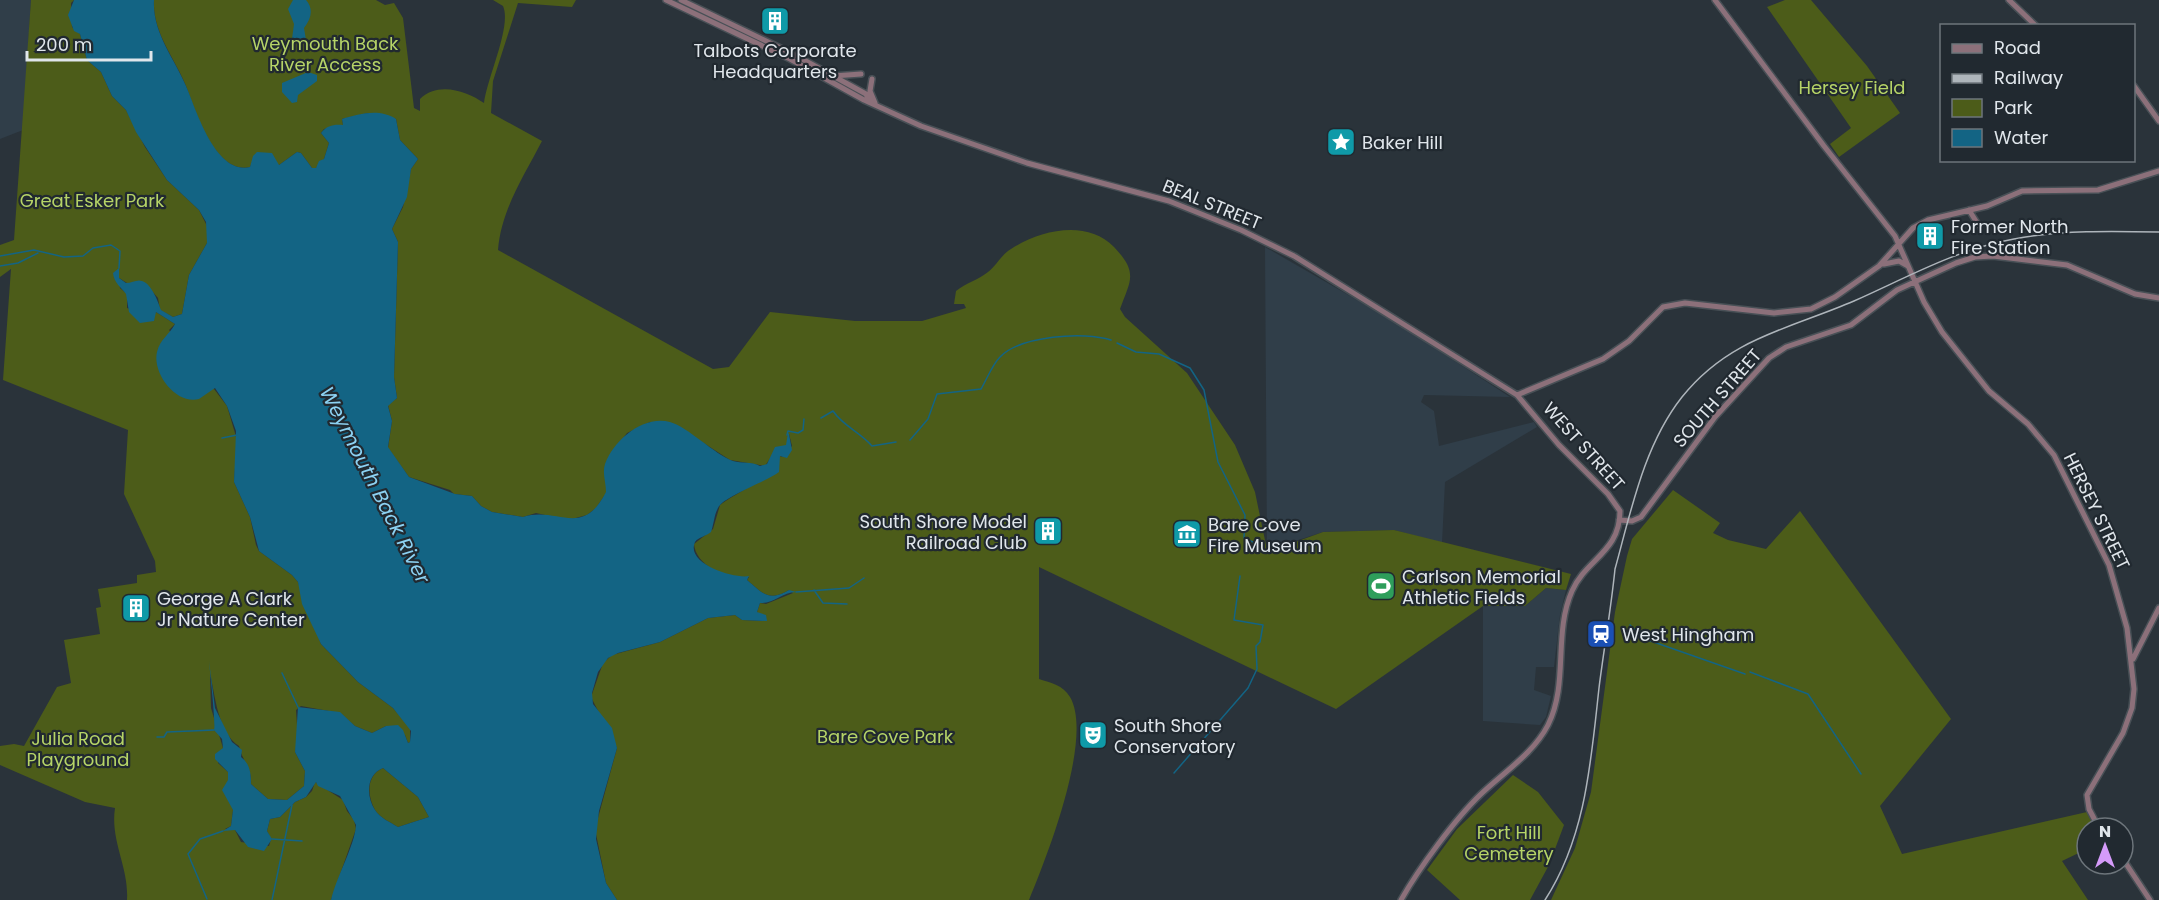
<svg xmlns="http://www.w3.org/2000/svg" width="2159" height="900" font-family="Poppins,sans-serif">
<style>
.built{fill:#303e49}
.green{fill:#4c5c19}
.water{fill:#136484;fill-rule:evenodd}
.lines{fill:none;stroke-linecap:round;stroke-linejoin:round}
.stream{stroke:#136484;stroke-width:1.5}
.secondary-casing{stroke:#485056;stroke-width:8}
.secondary{stroke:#8c707a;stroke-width:5}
.rail{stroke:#aeb5bb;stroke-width:1.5}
.labels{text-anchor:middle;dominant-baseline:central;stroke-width:4.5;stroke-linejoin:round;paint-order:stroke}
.park-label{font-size:18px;fill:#b6d467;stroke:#212930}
.poi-label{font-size:18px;fill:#e0e6eb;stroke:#212930;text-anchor:start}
.street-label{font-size:18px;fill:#e0e6eb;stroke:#212930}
.water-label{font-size:20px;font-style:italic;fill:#8cd2f3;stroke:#212930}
</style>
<rect width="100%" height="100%" fill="#2a333a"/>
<path class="built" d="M 0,0 L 31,0 L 23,130 L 0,139 Z
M 1265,247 L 1392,320 L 1510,397 L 1424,395 L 1421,402 L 1434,411 L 1439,446 L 1534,422 L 1537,427 L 1445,482 L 1442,543 L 1394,530 L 1323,532 L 1267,550 Z
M 1546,588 L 1566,590 L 1560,615 L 1554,667 L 1536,667 L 1534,690 L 1551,696 L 1546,717 L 1540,725 L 1483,721 L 1483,606 L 1525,606 Z"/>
<path class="green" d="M 31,0 L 74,0 L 71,3 L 72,27 L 80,34 L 87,60 L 101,72 L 112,96 L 126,110 L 145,147 L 167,180 L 199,210 L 208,228 L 207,243 L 189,275 L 182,314 L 173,317 L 160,310 L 158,298 L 145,283 L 127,283 L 119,278 L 118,270 L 120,288 L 127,294 L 127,308 L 153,316 L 156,312 L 175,324 L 169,330 L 227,406 L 237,440 L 234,482 L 250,517 L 256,545 L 259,551 L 292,575 L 298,582 L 321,644 L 358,682 L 393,708 L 410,728 L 410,742 L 408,743 L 405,735 L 386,726 L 372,733 L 355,726 L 340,713 L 301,706 L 296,710 L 298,740 L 295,752 L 305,771 L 304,786 L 287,800 L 268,799 L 251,784 C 252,767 242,761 239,746 C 218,733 215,695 210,673 L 211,708 L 223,748 L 218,763 L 228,772 L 233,810 L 231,826 L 225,829 L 235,830 L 241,842 L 269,846 L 271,839 L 267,831 L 270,819 L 280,817 L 295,802 L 306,797 L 312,791 L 315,782 L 343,800 L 347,811 L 354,820 L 356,829 L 331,900 L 127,900 C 129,867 110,841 115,808 L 85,802 L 0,765 L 0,746 L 14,744 L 24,746 L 57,687 L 71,683 L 64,640 L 100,634 L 96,608 L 101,607 L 98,589 L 137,583 L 137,575 L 156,572 L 155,561 L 124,494 L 128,430 L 3,380 L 11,269 L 0,277 L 0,245 L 14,240 Z
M 154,0 L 376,0 L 385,5 L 394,3 L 403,18 L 414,108 L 420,111 L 420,99 C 438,81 467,91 484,103 C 487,78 512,26 503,6 L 493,0 L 576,0 L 572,7 L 518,3 L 493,81 L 491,113 L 542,141 C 524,176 501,210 498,250 L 713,369 L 729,367 L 770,312 L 855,321 L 922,321 L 966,308 L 964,304 L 954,304 L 956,291 C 966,283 978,280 988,272 C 997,265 1001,255 1011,249 C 1040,230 1087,219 1114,247 C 1139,273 1130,281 1120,309 L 1125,317 L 1187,373 L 1235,445 L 1255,492 L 1267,550 L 1276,549 L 1323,532 L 1394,530 L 1571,574 L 1566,590 L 1546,588 L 1525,606 L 1483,606 L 1336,709 L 1039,567 L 1039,679 C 1051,683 1063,685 1070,697 C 1094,738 1046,859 1029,900 L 617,900 L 606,883 L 595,829 L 617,748 L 591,697 L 603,663 L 612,655 L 660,642 L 708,618 L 735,615 L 742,620 L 763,621 L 757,612 L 760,603 L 766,604 L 793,593 L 789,590 C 768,602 764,594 747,580 L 749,577 C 729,580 696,567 694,544 L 713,529 L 720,505 C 739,491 771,479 780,456 L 782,457 L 792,446 L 789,434 L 787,445 L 773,454 L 765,466 L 730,460 L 674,424 L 650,422 L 627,433 L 613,451 L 606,462 L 607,492 L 596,508 L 587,515 L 568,520 L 536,513 L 523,517 L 492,512 L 481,506 L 472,496 L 454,494 L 450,490 L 409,477 L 388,448 L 392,421 L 388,405 L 397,398 L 394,377 L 398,242 L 392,229 L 403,207 L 411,169 L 418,159 L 400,140 L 396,119 L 368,113 L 342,119 L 343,125 L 324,129 L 321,133 L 329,143 L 324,159 L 316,168 L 312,168 L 301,153 L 297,152 L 279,165 L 252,162 L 250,167 C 215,175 195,110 186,86 C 175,58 152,32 154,0 Z
M 1785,0 L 1811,0 L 1867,66 L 1900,113 L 1839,157 L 1830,144 L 1851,128 L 1767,7 Z
M 1673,490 L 1720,523 L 1713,533 L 1728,540 L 1766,549 L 1800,511 L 1951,719 L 1880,806 L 1902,854 L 2087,812 L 2095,828 L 2087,828 L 2087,849 L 2062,861 L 2088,900 L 1551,900 L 1575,848 L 1591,792 L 1615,612 L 1627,556 L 1632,539 Z
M 383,768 L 418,797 L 429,817 L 398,827 C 390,822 380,818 375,810 C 367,796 366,775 383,768 Z
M 1513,775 L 1538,792 L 1564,825 L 1549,865 L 1530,900 L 1460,900 L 1427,870 L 1457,829 Z"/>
<path class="water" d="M 74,0 L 154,0 C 152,32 174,58 186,86 C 196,109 215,175 250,167 L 253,156 L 257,152 L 272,153 L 279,165 L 297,152 L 301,153 L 312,168 L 316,168 L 319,161 L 324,159 L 329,143 L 321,133 C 327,125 335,124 343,125 L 342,119 C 359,114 379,108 396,119 L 400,140 L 418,159 L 411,169 L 407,197 L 392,229 L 398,242 L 394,377 L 397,398 L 388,406 L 392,421 L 388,447 L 409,477 L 455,494 L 472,496 L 481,506 L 492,512 L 523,517 C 558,506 582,539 606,492 C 606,482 602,473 605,464 C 614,440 643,415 670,422 C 688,427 714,454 733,461 C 742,464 751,461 760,466 L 767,464 L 775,447 L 786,445 L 788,433 L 789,434 L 792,450 L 787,458 L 780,456 L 779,472 C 766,482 724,496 718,508 C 714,515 714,524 711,532 C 707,536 698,537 695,542 C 685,564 735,579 749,576 L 747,580 C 764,594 768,602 789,590 L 796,592 C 782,592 774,604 760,603 L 757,612 L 766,615 L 767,621 L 742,620 L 735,615 L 708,618 L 660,642 L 618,653 L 608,658 L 598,672 L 592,693 L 593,704 L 612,728 L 617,748 L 599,811 L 596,839 L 606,883 L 617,900 L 331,900 C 336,877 355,845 356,825 L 340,796 L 318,786 L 316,782 L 306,797 L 295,802 L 280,817 L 270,819 L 267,831 L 272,839 L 264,851 L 248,847 L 235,830 L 223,831 L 231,826 L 233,810 L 222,790 L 228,780 L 228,772 L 215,759 L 215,754 L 223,748 L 222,739 L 214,730 C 216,725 210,672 209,661 L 215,708 L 232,742 L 242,750 L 241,757 C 250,764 251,773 251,784 L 268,799 L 287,800 L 304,786 L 305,771 L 295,752 L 298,707 L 340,712 L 355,726 L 372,733 L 386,726 L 398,725 L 403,730 L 408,743 L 410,742 L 411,731 L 393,708 L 358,682 L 321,644 L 302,604 L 298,582 L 292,575 L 259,551 L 250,517 L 234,482 L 236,431 L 227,406 L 215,388 L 199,399 C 176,405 152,373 157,352 C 160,339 170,334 175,324 L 156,312 L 154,321 L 140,323 L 129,312 L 126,294 C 121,287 114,283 113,273 L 119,268 L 119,278 L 126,283 C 132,283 137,279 142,281 C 152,284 158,302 161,310 L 173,317 L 182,314 L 189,275 L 207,243 L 206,222 L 199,210 L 167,180 L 136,132 L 126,110 L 112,96 L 101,72 L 87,60 L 80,34 L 74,31 L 68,15 ZM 383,768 L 418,797 L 429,817 L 398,827 C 390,822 380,818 375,810 C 366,796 366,775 383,768 Z
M 293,0 L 306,0 C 314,9 311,19 304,28 L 306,40 L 303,43 L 292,39 L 294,24 L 288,9 Z
M 308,72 L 317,75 L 317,81 L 298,95 L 297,102 L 292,103 L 282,92 L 282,83 Z"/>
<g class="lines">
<path class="stream" d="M 0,256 L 34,250 L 64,257 L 83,256 L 93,248 L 111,245 L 120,251 L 119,268
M 0,266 L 18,263 L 38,253
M 1117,343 L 1136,352 L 1159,354 L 1190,368 L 1204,390 L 1218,462 L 1245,515 L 1244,538 L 1255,543 L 1256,550
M 821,418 L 833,411 C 843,426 860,432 872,446 L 896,442
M 787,435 L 788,431 L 798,433 L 803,430 L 804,419
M 222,438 L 237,435
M 910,440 L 928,419 L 937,394 L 981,389 C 987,379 992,365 1000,357 C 1020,336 1084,331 1111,340
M 814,590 L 823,603 L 847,604
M 796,592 L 849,588 L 864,578
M 1630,625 L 1645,639 L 1745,674
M 1750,672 L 1808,694 L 1861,774
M 282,673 L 298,707
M 157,737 L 164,737 L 167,732 L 214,730
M 1174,773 L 1248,688 L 1257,669 L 1256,646 L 1260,642 L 1263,625 L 1234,620 L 1240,576
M 272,839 L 302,841
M 207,899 L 188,854 L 200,839 L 223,831
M 272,900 L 292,805"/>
<g class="secondary-casing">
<path id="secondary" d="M 666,0 L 790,59 L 864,100 L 921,126 L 1027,163 L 1169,201 L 1241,230 L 1294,256 L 1517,395 L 1559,445 L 1608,494 L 1620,511 C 1620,552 1586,559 1572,591 C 1553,634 1569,683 1548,725 C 1533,754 1504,772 1481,794 C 1455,819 1419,868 1401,900
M 681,0 L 793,54 L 866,94 L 869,101
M 1715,0 L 1824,146 L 1895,236 L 1924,302 L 1942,332 L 1989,391 L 2028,424 L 2054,455 L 2109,565 L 2127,628 L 2134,689 L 2132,708 L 2123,733 L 2087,795 L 2089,809 L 2099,828
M 2009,0 L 2036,26
M 833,76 L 861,74
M 872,79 L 870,91 L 875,103
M 2134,86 L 2159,121
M 1969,210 L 1979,226
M 1884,264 L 1899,261 L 1908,266
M 1517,395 L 1603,359 L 1629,341 L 1663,307 L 1685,303 L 1774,313 L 1811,309 L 1835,297 L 1879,266 L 1913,228 L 1928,220 L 1987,206 L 2022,191 L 2098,190 L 2159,171
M 1619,520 L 1632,521 L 1641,517 L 1715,417 L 1769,358 L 1786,347 L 1851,325 L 1897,290 L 1956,263 L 1975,257 L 1993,256 L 2067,265 L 2135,294 L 2159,298
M 2133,659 L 2159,608
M 2123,859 L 2150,900"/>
</g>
<use href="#secondary" class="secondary"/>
<path class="rail" d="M 1545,900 C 1586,837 1591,760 1599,688 C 1604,648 1611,609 1615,569 C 1631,511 1644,445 1682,397 C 1729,338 1789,329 1854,301 C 1906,278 1957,249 2014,239 C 2062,230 2111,231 2159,232"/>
</g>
<defs>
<g id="building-square" transform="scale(1.5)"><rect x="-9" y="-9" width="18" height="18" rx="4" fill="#0f9aa8" stroke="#212930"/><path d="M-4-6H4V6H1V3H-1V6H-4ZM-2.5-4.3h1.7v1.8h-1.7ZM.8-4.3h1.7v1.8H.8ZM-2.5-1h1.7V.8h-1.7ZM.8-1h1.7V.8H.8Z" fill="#fff"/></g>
<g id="sight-square" transform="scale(1.5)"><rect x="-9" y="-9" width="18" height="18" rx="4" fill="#0f9aa8" stroke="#212930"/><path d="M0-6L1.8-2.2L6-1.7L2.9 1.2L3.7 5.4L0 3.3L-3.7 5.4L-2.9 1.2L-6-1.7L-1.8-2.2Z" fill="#fff"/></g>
<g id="museum-square" transform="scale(1.5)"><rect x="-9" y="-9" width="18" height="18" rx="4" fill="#0f9aa8" stroke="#212930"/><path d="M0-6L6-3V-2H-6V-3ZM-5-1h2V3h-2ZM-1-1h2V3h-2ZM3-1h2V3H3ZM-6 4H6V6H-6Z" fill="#fff"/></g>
<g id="stadium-square" transform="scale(1.5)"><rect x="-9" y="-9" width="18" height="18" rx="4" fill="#2e9e5b" stroke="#212930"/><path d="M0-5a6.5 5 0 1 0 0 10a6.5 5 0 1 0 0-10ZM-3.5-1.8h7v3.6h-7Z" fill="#fff"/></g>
<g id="station-square" transform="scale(1.5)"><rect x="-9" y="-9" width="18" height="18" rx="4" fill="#1a4fb4" stroke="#212930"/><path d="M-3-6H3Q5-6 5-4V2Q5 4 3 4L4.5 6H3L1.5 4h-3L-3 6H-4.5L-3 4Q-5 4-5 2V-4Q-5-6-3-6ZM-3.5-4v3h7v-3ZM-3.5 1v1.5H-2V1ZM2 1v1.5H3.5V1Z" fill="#fff"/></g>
<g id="theatre-square" transform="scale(1.5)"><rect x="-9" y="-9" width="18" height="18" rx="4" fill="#0f9aa8" stroke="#212930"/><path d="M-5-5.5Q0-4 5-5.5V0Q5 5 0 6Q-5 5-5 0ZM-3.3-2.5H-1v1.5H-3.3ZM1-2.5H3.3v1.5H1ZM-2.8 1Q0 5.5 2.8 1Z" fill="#fff"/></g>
</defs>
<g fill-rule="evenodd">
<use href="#building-square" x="775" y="21"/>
<use href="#sight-square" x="1341" y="142"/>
<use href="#building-square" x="1930" y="236"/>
<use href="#building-square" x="1048" y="531"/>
<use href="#museum-square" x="1187" y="534"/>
<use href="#stadium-square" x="1381" y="586"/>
<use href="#building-square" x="136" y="608"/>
<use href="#station-square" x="1601" y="634"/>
<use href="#theatre-square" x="1093" y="735"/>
</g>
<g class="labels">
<g class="park-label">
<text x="325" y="43">Weymouth Back<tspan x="325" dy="21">River Access</tspan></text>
<text x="1852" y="87">Hersey Field</text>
<text x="92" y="200">Great Esker Park</text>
<text x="885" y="736">Bare Cove Park</text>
<text x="78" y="738">Julia Road<tspan x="78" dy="21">Playground</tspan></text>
<text x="1509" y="832">Fort Hill<tspan x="1509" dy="21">Cemetery</tspan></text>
</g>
<g class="poi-label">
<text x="775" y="50" text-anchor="middle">Talbots Corporate<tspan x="775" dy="21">Headquarters</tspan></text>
<text x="1362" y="142">Baker Hill</text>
<text x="1951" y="226">Former North<tspan x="1951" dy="21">Fire Station</tspan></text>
<text x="1027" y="521" text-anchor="end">South Shore Model<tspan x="1027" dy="21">Railroad Club</tspan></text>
<text x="1208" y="524">Bare Cove<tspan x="1208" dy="21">Fire Museum</tspan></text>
<text x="1402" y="576">Carlson Memorial<tspan x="1402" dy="21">Athletic Fields</tspan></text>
<text x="157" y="598">George A Clark<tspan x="157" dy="21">Jr Nature Center</tspan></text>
<text x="1622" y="634">West Hingham</text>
<text x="1114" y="725">South Shore<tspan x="1114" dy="21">Conservatory</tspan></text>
</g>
<g class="street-label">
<text transform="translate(1212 204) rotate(22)">BEAL STREET</text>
<text transform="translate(1717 398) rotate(-49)">SOUTH STREET</text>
<text transform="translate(1584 446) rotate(48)">WEST STREET</text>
<text transform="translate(2097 511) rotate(64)">HERSEY STREET</text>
</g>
<g class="water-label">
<text transform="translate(375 485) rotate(63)">Weymouth Back River</text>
</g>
</g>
<rect x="1940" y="24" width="195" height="138" fill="#212930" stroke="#6d757b" stroke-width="1.5"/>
<rect x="1952" y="44" width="30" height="9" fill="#8c707a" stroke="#6d757b" stroke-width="1.5"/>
<text x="1994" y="54" font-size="18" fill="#e0e6eb">Road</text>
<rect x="1952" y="74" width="30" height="9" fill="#aeb5bb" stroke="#6d757b" stroke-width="1.5"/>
<text x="1994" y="84" font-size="18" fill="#e0e6eb">Railway</text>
<rect x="1952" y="99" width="30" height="18" fill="#4c5c19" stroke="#6d757b" stroke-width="1.5"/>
<text x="1994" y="114" font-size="18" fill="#e0e6eb">Park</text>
<rect x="1952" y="129" width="30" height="18" fill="#136484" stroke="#6d757b" stroke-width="1.5"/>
<text x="1994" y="144" font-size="18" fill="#e0e6eb">Water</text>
<g transform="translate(2105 846)"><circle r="28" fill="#212930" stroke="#6d757b" stroke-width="1.5"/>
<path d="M0-4.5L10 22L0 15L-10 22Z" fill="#d59bfa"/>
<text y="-9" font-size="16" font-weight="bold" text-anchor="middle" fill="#e0e6eb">N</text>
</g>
<path d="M27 51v9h124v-9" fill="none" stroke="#e0e6eb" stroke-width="3"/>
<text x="36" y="51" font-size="18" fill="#e0e6eb" stroke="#212930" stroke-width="4.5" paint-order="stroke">200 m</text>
</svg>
